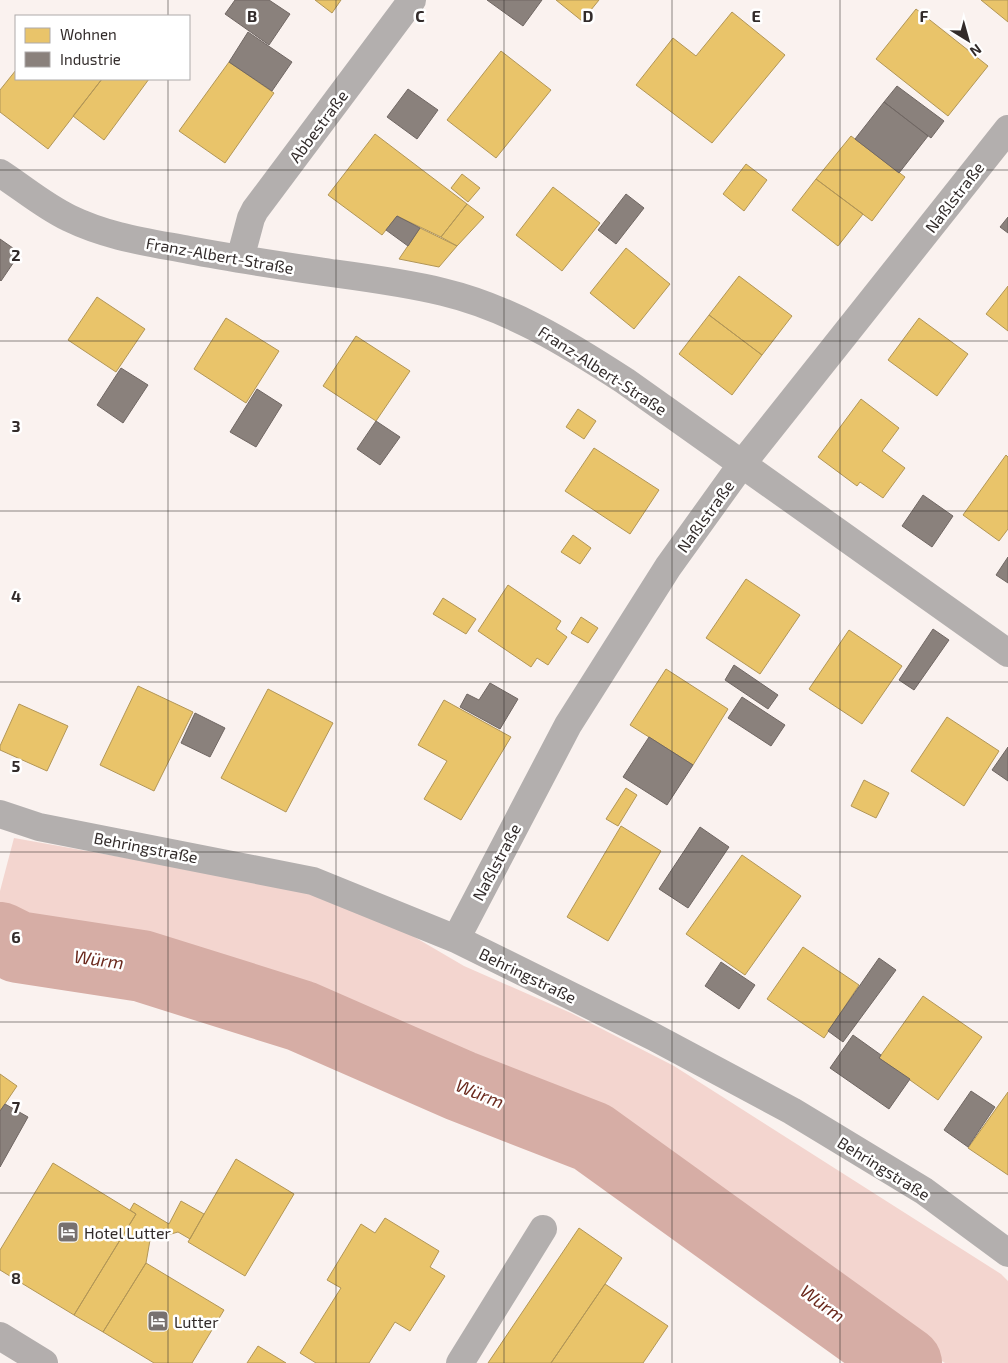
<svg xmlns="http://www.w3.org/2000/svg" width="1008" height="1363" font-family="'Exo 2',sans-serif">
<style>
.green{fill:#f3d5cf}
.homes{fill:#e9c46a;stroke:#b29657}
.industry{fill:#8a817c;stroke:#706763}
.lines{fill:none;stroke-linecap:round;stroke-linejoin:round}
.river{stroke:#d6ada5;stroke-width:72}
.street{stroke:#b3afae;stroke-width:28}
.secondary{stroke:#b3aead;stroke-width:28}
.grid{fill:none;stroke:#322b2a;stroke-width:1;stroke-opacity:0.55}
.labels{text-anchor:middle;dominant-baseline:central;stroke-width:5;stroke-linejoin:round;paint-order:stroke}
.street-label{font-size:16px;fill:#322b2a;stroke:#fff}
.poi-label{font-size:16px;fill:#322b2a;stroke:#fff;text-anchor:start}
.water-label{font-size:18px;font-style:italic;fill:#6a281c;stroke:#fff}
.grid-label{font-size:16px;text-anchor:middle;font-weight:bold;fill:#322b2a;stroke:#fff;stroke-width:5;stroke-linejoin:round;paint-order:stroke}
</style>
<rect width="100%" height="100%" fill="#faf2ef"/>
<path class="green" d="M 14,838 L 346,897 L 464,966 L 571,1013 L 674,1066 L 1001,1274 L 1008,1281 L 1008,1363 L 945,1363 L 891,1329 L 644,1134 L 592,1108 L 449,1061 L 279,981 L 130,931 L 0,915 L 0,891 Z"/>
<path class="homes" d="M 315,0 L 341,0 L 332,13 Z
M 556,0 L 599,0 L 582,21 Z
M 981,0 L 1008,0 L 1008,22 Z
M 916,9 L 988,66 L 948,116 L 876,59 Z
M 732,12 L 785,55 L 712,143 L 636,85 L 673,38 L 696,56 Z
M 501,51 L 551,90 L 496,158 L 447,120 Z
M 229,62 L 274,93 L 225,163 L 179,131 Z
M 16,70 L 16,79 L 102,79 L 48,149 L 0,112 L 0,90 Z
M 102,79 L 149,79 L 104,140 L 73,116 Z
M 375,134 L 467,204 L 441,237 L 397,216 L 382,235 L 328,195 Z
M 851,136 L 905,177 L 872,221 L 816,179 Z
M 746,164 L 767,180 L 744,211 L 723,194 Z
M 462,174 L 480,188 L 468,202 L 451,188 Z
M 816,179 L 863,214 L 838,246 L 792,210 Z
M 553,187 L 600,223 L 562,271 L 516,235 Z
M 467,204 L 484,217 L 457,246 L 441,237 Z
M 420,228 L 457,246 L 439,267 L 399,259 Z
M 626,248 L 670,284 L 634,329 L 590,293 Z
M 739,276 L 792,316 L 762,355 L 709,315 Z
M 1008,286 L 1008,331 L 986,314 Z
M 97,297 L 145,329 L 116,372 L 68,340 Z
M 709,315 L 762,355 L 732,395 L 679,354 Z
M 226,318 L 279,351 L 246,403 L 194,369 Z
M 919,318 L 968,354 L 937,396 L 888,360 Z
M 356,336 L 410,371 L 376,421 L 323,386 Z
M 861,399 L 899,428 L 882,451 L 905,468 L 883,498 L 860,482 L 857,486 L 818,457 Z
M 578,409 L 596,421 L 584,439 L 566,427 Z
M 594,448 L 659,490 L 630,534 L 565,491 Z
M 1006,455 L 1008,457 L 1008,529 L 999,541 L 963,515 Z
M 573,535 L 591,548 L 580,564 L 561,552 Z
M 746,579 L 800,615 L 760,674 L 706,638 Z
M 508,585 L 561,621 L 556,629 L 567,637 L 548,665 L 537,658 L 531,667 L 478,631 Z
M 443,598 L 476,619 L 466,634 L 433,614 Z
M 581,617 L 598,628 L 588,643 L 571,633 Z
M 849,630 L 902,666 L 862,724 L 809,689 Z
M 666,669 L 728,709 L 693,765 L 630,725 Z
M 138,686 L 193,712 L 154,791 L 100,765 Z
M 268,689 L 333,723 L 286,812 L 221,778 Z
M 444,700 L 511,737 L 461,820 L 424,799 L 447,761 L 418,745 Z
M 19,704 L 68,726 L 47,771 L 0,750 L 0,746 Z
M 947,717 L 999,751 L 964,806 L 911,771 Z
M 864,780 L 889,793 L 876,818 L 851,806 Z
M 626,788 L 637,795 L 618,826 L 606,819 Z
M 621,826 L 661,851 L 608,941 L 567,917 Z
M 742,855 L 801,896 L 745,975 L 686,934 Z
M 803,947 L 859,985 L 824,1038 L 767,999 Z
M 923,996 L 982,1037 L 938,1100 L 879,1058 Z
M 0,1074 L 17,1086 L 0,1111 Z
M 1008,1092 L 1008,1175 L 968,1148 Z
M 236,1159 L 294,1194 L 245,1276 L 188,1242 Z
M 53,1163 L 136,1214 L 74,1315 L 0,1270 L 0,1250 Z
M 181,1201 L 204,1214 L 190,1239 L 178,1232 L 150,1240 L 146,1263 L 103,1332 L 74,1315 L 136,1214 L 130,1210 L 134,1203 L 169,1224 Z
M 385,1218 L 439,1251 L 430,1267 L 445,1276 L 410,1331 L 395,1322 L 369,1363 L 316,1363 L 300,1353 L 341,1288 L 327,1280 L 361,1224 L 375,1233 Z
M 579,1228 L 622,1258 L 605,1284 L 551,1363 L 488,1363 Z
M 146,1263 L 224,1310 L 192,1363 L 154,1363 L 103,1332 Z
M 605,1284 L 668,1326 L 643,1363 L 551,1363 Z
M 258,1346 L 286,1363 L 247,1363 Z"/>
<path class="industry" d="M 235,0 L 269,0 L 290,14 L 269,45 L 225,14 Z
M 487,0 L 542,0 L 523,26 Z
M 248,32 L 292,62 L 272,91 L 229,62 Z
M 897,86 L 944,121 L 931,138 L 884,102 Z
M 408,89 L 438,110 L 417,139 L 387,117 Z
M 884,102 L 928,136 L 899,173 L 855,139 Z
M 626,194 L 644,208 L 616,244 L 598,230 Z
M 397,216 L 420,228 L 408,246 L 386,230 Z
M 1008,217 L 1008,233 L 1000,227 Z
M 0,239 L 20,253 L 1,281 L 0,280 Z
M 121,368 L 148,385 L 123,423 L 97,405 Z
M 257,389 L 282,405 L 256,447 L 230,432 Z
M 376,421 L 400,437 L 380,465 L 357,449 Z
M 923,495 L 953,516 L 932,547 L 902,526 Z
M 1008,557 L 1008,583 L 996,575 Z
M 933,629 L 949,640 L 914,690 L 899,680 Z
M 734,665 L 778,695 L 768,709 L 725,680 Z
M 490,683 L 518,699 L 500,729 L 460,707 L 467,694 L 479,700 Z
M 742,697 L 785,725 L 771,746 L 728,718 Z
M 195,713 L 225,728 L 210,757 L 181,743 Z
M 649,737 L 693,765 L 667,805 L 623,777 Z
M 1008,747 L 1008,781 L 992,770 Z
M 700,827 L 729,847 L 688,908 L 659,889 Z
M 879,958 L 896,970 L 843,1042 L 828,1031 Z
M 721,962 L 755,985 L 739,1009 L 705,986 Z
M 853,1035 L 881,1055 L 879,1058 L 910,1079 L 889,1109 L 830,1068 Z
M 971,1091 L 995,1107 L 968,1147 L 944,1130 Z
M 5,1104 L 28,1117 L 0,1167 L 0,1111 Z"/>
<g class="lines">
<path class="river" d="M 0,938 L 18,947 L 142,966 L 301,1016 L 461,1086 L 592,1137 L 906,1363"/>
<path class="street" d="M 0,173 C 23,188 44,206 69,218 C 108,237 147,242 189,250 C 236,259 284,266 331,273 C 368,278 406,283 443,292 C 510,308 568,344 625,381 L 1008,653
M 240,259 L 251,218 L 255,210 L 412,0
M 0,814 L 39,827 L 313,881 L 456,939 L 654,1037 L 792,1111 L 924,1191 L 1008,1253
M 456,939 L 568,725 L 668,567 L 742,464 L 1008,129
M 460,1363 L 543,1229"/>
<path class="secondary" d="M 0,1336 L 44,1363"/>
</g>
<path class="grid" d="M 168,0 L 168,16M 336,0 L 336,1363M 504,0 L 504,1363M 672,0 L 672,1363M 840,0 L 840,1363M 168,79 L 168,1363M 0,170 L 1008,170M 0,341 L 1008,341M 0,511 L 1008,511M 0,682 L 1008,682M 0,852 L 1008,852M 0,1022 L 1008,1022M 0,1193 L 1008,1193"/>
<defs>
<g id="hotel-square" transform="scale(1.125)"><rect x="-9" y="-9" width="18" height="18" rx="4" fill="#78716f" stroke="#fff"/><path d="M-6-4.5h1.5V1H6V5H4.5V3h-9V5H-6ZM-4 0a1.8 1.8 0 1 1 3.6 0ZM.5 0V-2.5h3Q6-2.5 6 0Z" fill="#fff"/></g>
</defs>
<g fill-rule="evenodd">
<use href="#hotel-square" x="68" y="1232"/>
<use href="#hotel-square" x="158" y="1321"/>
</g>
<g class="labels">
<g class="street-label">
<text transform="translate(318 126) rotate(-53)">Abbestraße</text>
<text transform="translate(954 197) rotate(-52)">Naßlstraße</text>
<text transform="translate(220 255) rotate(10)">Franz-Albert-Straße</text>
<text transform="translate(603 370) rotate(33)">Franz-Albert-Straße</text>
<text transform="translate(705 516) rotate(-54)">Naßlstraße</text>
<text transform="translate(146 847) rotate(11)">Behringstraße</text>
<text transform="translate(496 862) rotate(-62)">Naßlstraße</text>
<text transform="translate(528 975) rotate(26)">Behringstraße</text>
<text transform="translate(884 1168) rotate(32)">Behringstraße</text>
</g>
<g class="poi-label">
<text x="84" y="1232">Hotel Lutter</text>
<text x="174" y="1321">Lutter</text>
</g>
<g class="water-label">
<text transform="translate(99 959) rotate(8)">Würm</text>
<text transform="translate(480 1093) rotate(22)">Würm</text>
<text transform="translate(823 1303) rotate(36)">Würm</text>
</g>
</g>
<g class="grid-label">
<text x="252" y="22">B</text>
<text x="420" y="22">C</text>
<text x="588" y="22">D</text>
<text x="756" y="22">E</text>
<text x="924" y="22">F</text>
<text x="16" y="261">2</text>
<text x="16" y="432">3</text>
<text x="16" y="602">4</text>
<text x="16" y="772">5</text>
<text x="16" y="943">6</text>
<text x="16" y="1113">7</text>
<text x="16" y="1284">8</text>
</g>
<rect x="15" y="15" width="175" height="65" fill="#ffffff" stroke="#adaaaa"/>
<rect x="25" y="28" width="25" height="15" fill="#e9c46a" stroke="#adaaaa"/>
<text x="60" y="40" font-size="15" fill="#322b2a">Wohnen</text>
<rect x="25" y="52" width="25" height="15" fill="#8a817c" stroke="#adaaaa"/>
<text x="60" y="65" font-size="15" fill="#322b2a">Industrie</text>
<g transform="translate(968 40) rotate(143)" stroke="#ffffff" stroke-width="4" paint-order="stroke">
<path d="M0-4L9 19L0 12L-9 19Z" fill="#322b2a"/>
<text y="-8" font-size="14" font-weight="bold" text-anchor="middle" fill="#322b2a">N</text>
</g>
</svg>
